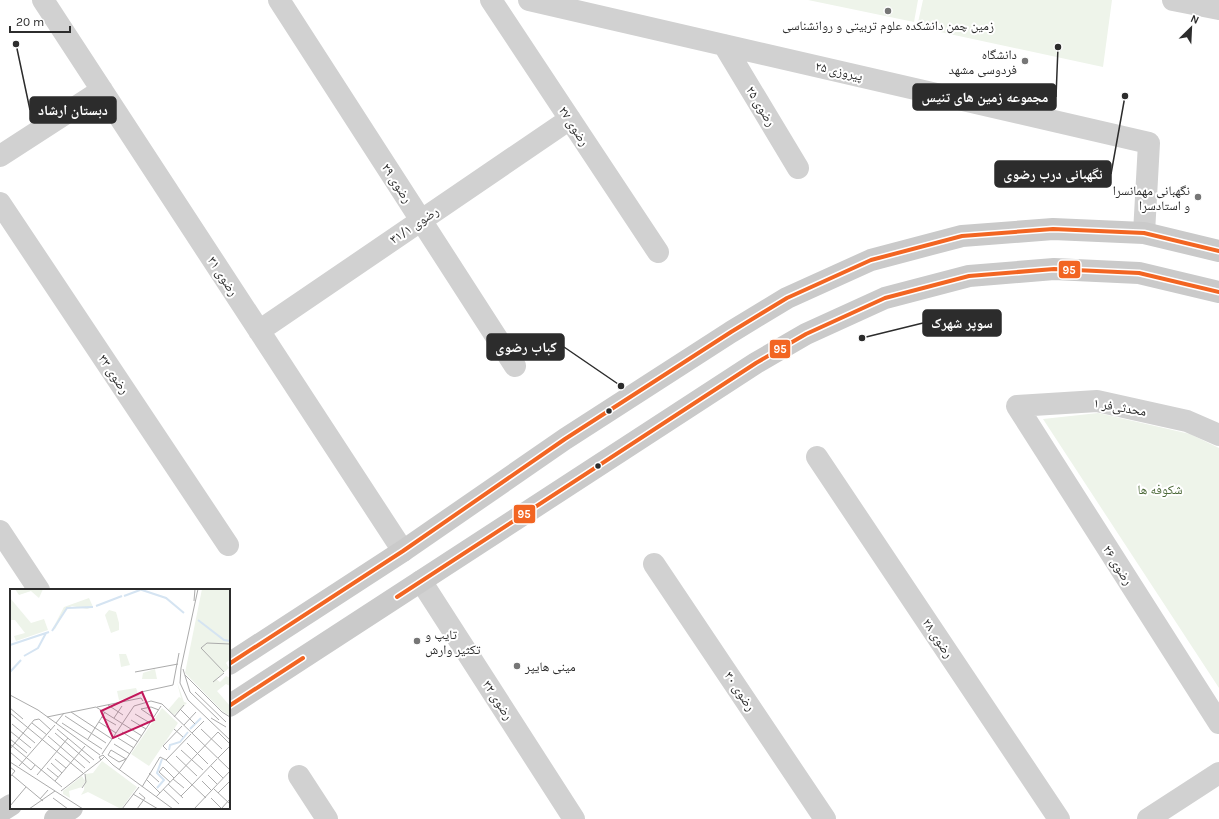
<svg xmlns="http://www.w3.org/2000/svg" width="1219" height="819" font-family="Karla,'Noto Naskh Arabic',sans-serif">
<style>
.green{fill:#eef4ea}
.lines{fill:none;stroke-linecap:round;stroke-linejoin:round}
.street{stroke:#d1d1d1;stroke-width:22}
.secondary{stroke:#cacaca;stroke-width:22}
.bus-1-casing{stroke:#fff;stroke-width:7}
.bus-1{stroke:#f26522;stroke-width:4}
.poi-dot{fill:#767676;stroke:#fff;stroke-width:1.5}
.bus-dot{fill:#2c2c2c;stroke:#fff;stroke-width:1.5}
.labels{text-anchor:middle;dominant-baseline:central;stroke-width:4;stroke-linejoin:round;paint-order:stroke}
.poi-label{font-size:13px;fill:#2c2c2c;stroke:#fff;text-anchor:end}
.street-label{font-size:13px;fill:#2c2c2c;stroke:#fff}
.park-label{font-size:13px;fill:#4c6938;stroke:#fff}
.inset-river{fill:none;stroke:#d5e4f2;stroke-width:2}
.inset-road{fill:none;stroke:#ababab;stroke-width:1}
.view{fill:#c2185b;fill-opacity:0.15;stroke:#c2185b;stroke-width:2}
.inset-edge{fill:none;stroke:#2c2c2c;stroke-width:2}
.leader{fill:none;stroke:#2c2c2c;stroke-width:1.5}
.callout-dot{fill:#2c2c2c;stroke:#fff;stroke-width:1.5}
.callout{fill:#2c2c2c;stroke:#2c2c2c;stroke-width:1.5}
.callout-label{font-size:14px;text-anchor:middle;font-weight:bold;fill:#fff}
.line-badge{stroke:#fff;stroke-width:1.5}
.badge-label{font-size:11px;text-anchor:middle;font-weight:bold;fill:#fff}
</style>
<rect width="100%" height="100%" fill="#fff"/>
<path class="green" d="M 808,0 L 918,0 L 914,22 Z
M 923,0 L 1112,0 L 1103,67 L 917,27 Z
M 1098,413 L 1190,434 L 1219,448 L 1219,688 L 1043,419 Z"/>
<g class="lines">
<path class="street" d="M 43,0 L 403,551
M 279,0 L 515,366
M 491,0 L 658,252
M 529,0 L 1149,143 L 1144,233
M 1173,0 L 1219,9
M 724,45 L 798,168
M 0,156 L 102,90
M 0,203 L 228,545
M 259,331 L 570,119
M 1219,435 L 1187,421 L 1097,401 L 1017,406 L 1219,723
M 817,457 L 1059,819
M 0,531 L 39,590
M 654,564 L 825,819
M 421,581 L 574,819
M 299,776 L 327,819
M 1148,819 L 1219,773"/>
<path class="secondary" d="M 229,664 L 403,551 L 565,439 L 731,332 L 787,298 L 871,260 L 962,236 L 1053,229 L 1144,233 L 1219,251
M 229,706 L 756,363 L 806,334 L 885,298 L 969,276 L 1054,269 L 1139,273 L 1219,292
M 0,812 L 11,805
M 55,819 L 72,808"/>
<g class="bus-1-casing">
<path id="bus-1" d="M 397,597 L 756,363 L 806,334 L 885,298 L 969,276 L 1054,269 L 1139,273 L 1219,292
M 229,664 L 403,551 L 565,439 L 731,332 L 787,298 L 871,260 L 962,236 L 1053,229 L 1144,233 L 1219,251
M 229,706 L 303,658"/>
</g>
<use href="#bus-1" class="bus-1"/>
</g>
<g class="poi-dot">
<circle cx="888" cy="11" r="4"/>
<circle cx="1025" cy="61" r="4"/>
<circle cx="1198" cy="197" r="4"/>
<circle cx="417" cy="641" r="4"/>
<circle cx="517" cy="666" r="4"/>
</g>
<g class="bus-dot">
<circle cx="609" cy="411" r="3.5"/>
<circle cx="598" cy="466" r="3.5"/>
</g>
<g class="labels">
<g class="poi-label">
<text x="888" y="25" text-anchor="middle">زمین چمن دانشکده علوم تربیتی و روانشناسی</text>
<text x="1017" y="54">دانشگاه<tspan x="1017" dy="15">فردوسی مشهد</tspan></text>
<text x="1190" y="190">نگهبانی مهمانسرا<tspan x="1190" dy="15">و استادسرا</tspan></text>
<text x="425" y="634" text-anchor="start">تایپ و<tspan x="425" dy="15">تکثیر وارش</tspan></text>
<text x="525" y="666" text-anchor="start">مینی هایپر</text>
</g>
<g class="street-label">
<text transform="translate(839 71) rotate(13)">پیروزی ۲۵</text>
<text transform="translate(761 106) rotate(59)">رضوی ۲۵</text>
<text transform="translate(574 126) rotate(57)">رضوی ۲۷</text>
<text transform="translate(397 183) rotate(57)">رضوی ۲۹</text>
<text transform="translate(414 225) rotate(-34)">رضوی ۳۱/۱</text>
<text transform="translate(223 276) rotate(57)">رضوی ۳۱</text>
<text transform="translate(114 374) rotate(56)">رضوی ۳۳</text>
<text transform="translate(1120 407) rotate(10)">محدثی‌فر ۱</text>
<text transform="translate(1118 565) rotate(58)">رضوی ۲۶</text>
<text transform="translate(938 638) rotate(56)">رضوی ۲۸</text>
<text transform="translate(740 691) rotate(56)">رضوی ۳۰</text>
<text transform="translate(498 700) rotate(57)">رضوی ۳۲</text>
</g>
<g class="park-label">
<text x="1160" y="489">شکوفه ها</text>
</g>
</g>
<g transform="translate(10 589)">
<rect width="220" height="220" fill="#fff"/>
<path d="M 5,0 L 33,0 L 29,9 L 21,2 L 9,6 ZM 192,0 L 220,0 L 220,70 L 216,74 L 219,79 L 206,90 L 210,93 L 216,87 L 220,89 L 220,97 L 216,95 L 207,102 L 220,117 L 220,127 L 212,122 L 175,84 ZM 0,9 L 21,34 L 34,30 L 38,41 L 6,52 L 4,47 L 15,44 L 5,31 L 0,31 ZM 79,9 L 83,18 L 77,20 L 62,17 L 56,20 L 45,40 L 42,41 L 54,18 ZM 99,21 L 106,23 L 109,34 L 109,41 L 101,44 L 95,26 ZM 109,65 L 116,65 L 120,76 L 111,78 ZM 145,80 L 147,90 L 132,90 L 133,84 ZM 167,93 L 174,113 L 177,114 L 164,126 L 158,121 L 169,108 L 171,109 ZM 126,99 L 129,107 L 109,111 L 107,102 ZM 152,119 L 168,134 L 139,177 L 121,165 ZM 92,172 L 127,198 L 111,220 L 78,203 L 71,206 L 74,201 L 75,185 L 83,184 ZM 72,187 L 75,192 L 72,198 L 59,202 L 60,209 L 53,205 L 53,202 Z" fill="#eef4ea"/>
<path class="inset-river" d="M 129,0 L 156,9 L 174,24M 114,7 L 130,1M 86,17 L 112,7M 188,31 L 214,51 L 220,52M 42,42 L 57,19 L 83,18M 0,56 L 39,43M 14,67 L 28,59 L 36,44M 0,83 L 11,71M 180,140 L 191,129M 159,161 L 160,156 L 170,153 L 178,143M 147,199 L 154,191 L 147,184 L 152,170"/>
<path class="inset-road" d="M 188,0 L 171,79 L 170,94 L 178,111 L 220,151M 184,12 L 185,0M 173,80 L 180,103 L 209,131M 125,83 L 168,75M 214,83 L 191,59 L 197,54 L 220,55M 175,86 L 212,123 L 220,128M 203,93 L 214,84M 131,103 L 163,96 L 169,64M 185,103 L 216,133M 0,106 L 28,121 L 90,166M 98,116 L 113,126M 87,118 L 131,109 L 133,112M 0,119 L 13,130M 131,120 L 141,118 L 149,121M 131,120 L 144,129M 170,120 L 185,135M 61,123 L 102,150M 0,124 L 73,184M 125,125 L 140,134M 55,127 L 96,154M 37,128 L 86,118 L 132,147M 92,128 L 106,136M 164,128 L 174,116M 104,129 L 112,117M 201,129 L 216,138M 121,131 L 136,140M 89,133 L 106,144M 22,134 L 37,146M 46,134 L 54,124M 52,134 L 92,160M 2,135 L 25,154M 174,136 L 186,123M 47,140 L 84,171M 164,140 L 173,148M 191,140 L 212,160M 0,142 L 21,159M 112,143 L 128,153M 208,143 L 220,155M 45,144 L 80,174M 182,144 L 194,132M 38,147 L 75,179M 108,149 L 124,159M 0,150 L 17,164M 78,150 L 95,123M 177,154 L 198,175M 0,155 L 52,198M 104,155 L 120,165M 0,160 L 24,131 L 29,130 L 41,141M 101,161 L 116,170 L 109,173 L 98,166 ZM 157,161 L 153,157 L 172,137M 171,161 L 193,181M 0,163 L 21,181 L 25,176M 92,165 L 124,117 L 141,112 L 152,115 L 220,181M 166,167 L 187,187M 94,168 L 91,171 L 89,168 L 93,166 L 103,176 L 163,220M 208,169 L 219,158M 45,170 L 56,179M 156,171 L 181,145M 0,173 L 73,220M 41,174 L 52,184M 9,177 L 45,136M 201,177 L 213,189M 0,178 L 5,182 L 0,188M 153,178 L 149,183 L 160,193M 153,178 L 164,189M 37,179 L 48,188M 109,181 L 151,117M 139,184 L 149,193M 2,186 L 33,212M 27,186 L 58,149M 198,186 L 207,195M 136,190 L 150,204M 163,190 L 174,199M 45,192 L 75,157M 192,192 L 201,201M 158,195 L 173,209M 182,196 L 207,170M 132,198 L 150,168 L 156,171 L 196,209M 72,199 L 76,193 L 75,185M 153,200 L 169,215M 204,200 L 220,215M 51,202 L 91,171M 208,204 L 220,192M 123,205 L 148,220M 171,207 L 182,196M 146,208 L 208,143M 43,209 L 58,220M 201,209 L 212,220M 30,210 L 38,201M 0,217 L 16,198M 19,220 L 45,202M 112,220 L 129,198M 127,220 L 135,209 L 129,204M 184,220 L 220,182M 211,220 L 220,210"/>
<path class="view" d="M 132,103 L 144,131 L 103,149 L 91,122 Z"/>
<rect width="220" height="220" class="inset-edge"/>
</g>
<path class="leader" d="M1058 47L1056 97M16 44L30 110M1125 96L1111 174M862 338L923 323M621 386L564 347"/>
<g class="callout-dot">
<circle cx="1058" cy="47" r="4"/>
<circle cx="16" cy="44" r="4"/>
<circle cx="1125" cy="96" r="4"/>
<circle cx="862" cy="338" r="4"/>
<circle cx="621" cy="386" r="4"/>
</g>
<g class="callout">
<rect x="913" y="84" width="143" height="26" rx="4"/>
<rect x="30" y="97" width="86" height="26" rx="4"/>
<rect x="995" y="161" width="116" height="26" rx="4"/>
<rect x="923" y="310" width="78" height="26" rx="4"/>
<rect x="487" y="334" width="77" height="26" rx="4"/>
</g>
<g class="callout-label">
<text x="985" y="102">مجموعه زمین های تنیس</text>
<text x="73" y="115">دبستان ارشاد</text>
<text x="1053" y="179">نگهبانی درب رضوی</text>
<text x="962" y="328">سوپر شهرک</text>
<text x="526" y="352">کباب رضوی</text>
</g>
<g class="line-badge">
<rect x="1058" y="260" width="23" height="19" rx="4" fill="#f26522"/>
<rect x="769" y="339" width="22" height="20" rx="4" fill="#f26522"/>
<rect x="513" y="504" width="23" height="20" rx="4" fill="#f26522"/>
</g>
<g class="badge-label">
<text x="1069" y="274">95</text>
<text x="780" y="353">95</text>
<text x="524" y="518">95</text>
</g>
<g transform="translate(1191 28) rotate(24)" stroke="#ffffff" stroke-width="3" paint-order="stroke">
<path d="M0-3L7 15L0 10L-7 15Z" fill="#2c2c2c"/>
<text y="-6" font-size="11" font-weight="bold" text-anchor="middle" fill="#2c2c2c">N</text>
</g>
<path d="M10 26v6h60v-6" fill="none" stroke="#2c2c2c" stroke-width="2"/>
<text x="16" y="26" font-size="12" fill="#2c2c2c" stroke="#ffffff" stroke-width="3" paint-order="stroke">20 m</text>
</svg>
